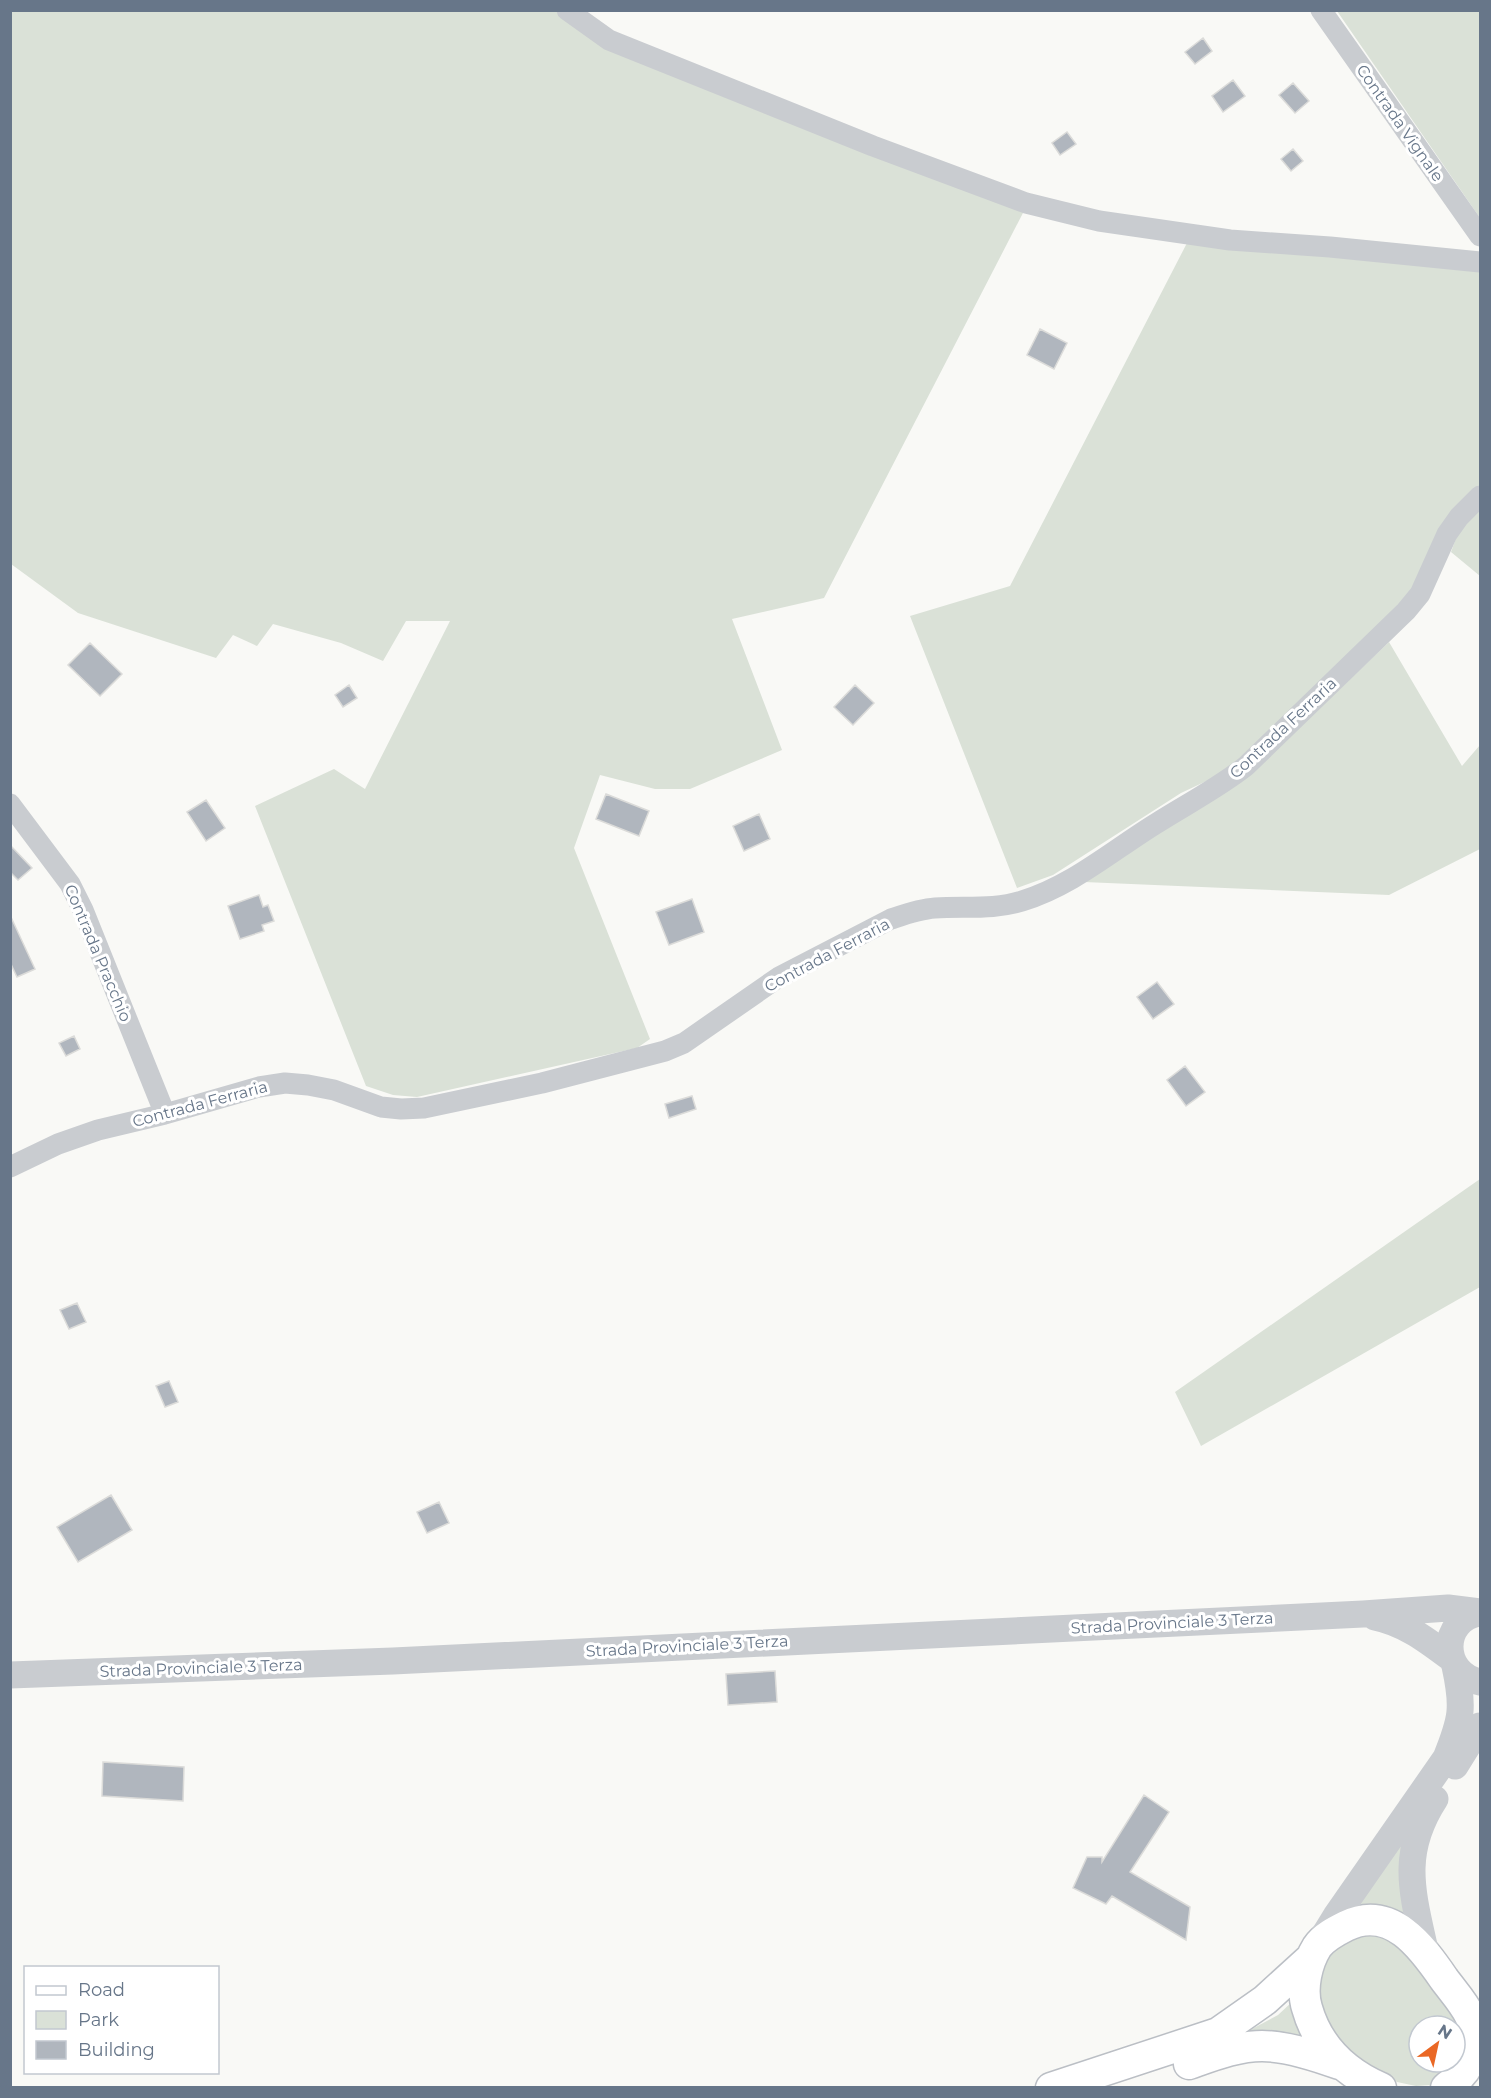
<svg xmlns="http://www.w3.org/2000/svg" width="1491" height="2098" font-family="Montserrat,sans-serif">
<style>
.green{fill:#dae1d7;fill-rule:evenodd}
.building{fill:#b0b6be;stroke:#dbdbd9;stroke-width:1.5}
.lines{fill:none;stroke-linecap:round;stroke-linejoin:round}
.secondary-casing{stroke:#bbbfc5;stroke-width:33}
.minor{stroke:#c9ccd0;stroke-width:21}
.tertiary{stroke:#c9ccd0;stroke-width:27}
.secondary{stroke:#fff;stroke-width:30}
.labels{text-anchor:middle;dominant-baseline:central;stroke-width:6;stroke-linejoin:round;paint-order:stroke}
.street-label{font-size:16px;fill:#677689;stroke:#fff}
</style>
<rect width="100%" height="100%" fill="#f9f9f6"/>
<path class="green" d="M 11,11 L 557,11 L 1024,211 L 824,598 L 732,619 L 782,750 L 690,789 L 655,789 L 600,775 L 574,848 L 650,1039 L 637,1048 L 417,1097 L 393,1095 L 366,1086 L 255,806 L 334,769 L 365,789 L 450,621 L 406,621 L 383,661 L 341,643 L 273,624 L 257,646 L 233,635 L 216,658 L 78,613 L 11,564 Z
M 1337,11 L 1480,11 L 1480,218 Z
M 1187,243 L 1480,271 L 1480,487 L 1415,590 L 1240,758 L 1213,778 L 1181,793 L 1053,875 L 1017,888 L 910,616 L 1010,586 Z
M 1480,508 L 1480,576 L 1451,552 L 1459,530 Z
M 1389,642 L 1462,766 L 1480,745 L 1480,849 L 1389,895 L 1084,882 L 1251,773 Z
M 1480,1179 L 1480,1287 L 1201,1446 L 1175,1392 Z
M 1410,1824 L 1407,1919 L 1348,1911 Z
M 1364,1932 L 1397,1941 L 1461,2023 L 1461,2054 L 1446,2076 L 1431,2085 L 1416,2086 L 1397,2082 L 1349,2053 L 1324,2026 L 1317,1989 L 1328,1955 L 1339,1943 ZM 1419,2026 L 1455,2026 L 1455,2062 L 1419,2062 Z
M 1292,2002 L 1294,2020 L 1303,2038 L 1239,2036 L 1278,2015 Z"/>
<path class="building" d="M 1203,38 L 1212,51 L 1195,64 L 1185,52 Z
M 1233,80 L 1245,96 L 1223,112 L 1212,96 Z
M 1293,83 L 1309,101 L 1295,113 L 1279,95 Z
M 1067,132 L 1076,144 L 1060,155 L 1052,143 Z
M 1293,149 L 1303,161 L 1291,171 L 1281,159 Z
M 1040,329 L 1067,343 L 1054,369 L 1027,355 Z
M 90,643 L 122,674 L 100,696 L 68,665 Z
M 349,685 L 357,698 L 343,707 L 335,695 Z
M 855,685 L 874,703 L 853,725 L 834,707 Z
M 606,794 L 649,811 L 639,836 L 596,819 Z
M 206,800 L 225,828 L 206,841 L 187,812 Z
M 759,814 L 770,839 L 744,851 L 733,826 Z
M 10,845 L 32,868 L 18,880 L 10,872 Z
M 259,895 L 263,907 L 268,905 L 274,921 L 262,925 L 264,931 L 240,939 L 228,906 Z
M 692,899 L 704,932 L 669,945 L 656,912 Z
M 10,915 L 35,969 L 17,977 L 10,962 Z
M 1157,982 L 1174,1004 L 1153,1019 L 1137,997 Z
M 74,1036 L 80,1049 L 66,1056 L 59,1043 Z
M 1185,1066 L 1205,1092 L 1186,1106 L 1167,1080 Z
M 692,1096 L 696,1109 L 669,1118 L 665,1104 Z
M 77,1303 L 86,1322 L 69,1329 L 60,1310 Z
M 169,1381 L 178,1402 L 165,1407 L 156,1386 Z
M 111,1495 L 132,1530 L 78,1562 L 57,1527 Z
M 439,1502 L 449,1523 L 427,1533 L 417,1512 Z
M 775,1671 L 777,1702 L 728,1705 L 726,1674 Z
M 103,1762 L 184,1767 L 183,1801 L 102,1796 Z
M 1144,1795 L 1169,1812 L 1130,1872 L 1190,1907 L 1186,1940 L 1112,1896 L 1106,1904 L 1073,1888 L 1087,1857 L 1102,1857 L 1102,1862 Z"/>
<g class="lines">
<g class="secondary-casing">
<path id="secondary" d="M 1189,2064 C 1212,2056 1237,2046 1262,2046 C 1285,2046 1317,2056 1339,2064
M 1051,2088 L 1218,2033 L 1265,2000 L 1310,1959
M 1381,2088 C 1344,2072 1318,2047 1307,2008 C 1301,1989 1307,1963 1317,1947 C 1324,1937 1336,1931 1346,1926 C 1391,1904 1422,1947 1444,1979 C 1452,1990 1464,2003 1470,2016 C 1478,2035 1474,2062 1460,2076 C 1456,2081 1450,2084 1446,2088"/>
</g>
<path class="minor" d="M 567,10 L 609,40 L 873,146 L 1026,203 L 1099,221 L 1230,240 L 1330,247 L 1480,262
M 1321,10 L 1480,236
M 10,804 L 70,884 L 83,910 L 165,1114
M 10,1167 L 58,1144 L 98,1130 L 165,1114 L 259,1087 L 285,1083 L 308,1085 L 334,1090 L 381,1107 L 401,1109 L 424,1108 L 542,1083 L 665,1051 L 684,1043 L 779,977 L 891,919 C 906,914 920,909 935,908 C 965,906 994,910 1022,901 C 1072,886 1113,850 1157,823 C 1187,804 1218,788 1246,766 L 1406,611 L 1420,594 L 1447,534 L 1459,517 L 1480,496"/>
<path class="tertiary" d="M 1480,1613 C 1440,1619 1440,1674 1480,1682
M 1375,1617 C 1405,1623 1428,1641 1452,1659
M 10,1675 L 393,1661 L 1363,1614 L 1448,1608 L 1480,1612
M 1455,1766 L 1480,1726
M 1320,1942 L 1336,1916 L 1446,1758 C 1462,1719 1464,1707 1455,1666
M 1425,1950 C 1412,1891 1400,1853 1435,1799"/>
<use href="#secondary" class="secondary"/>
</g>
<g class="labels">
<g class="street-label">
<text transform="translate(1400 123) rotate(55)">Contrada Vignale</text>
<text transform="translate(1283 728) rotate(-43)">Contrada Ferraria</text>
<text transform="translate(98 953) rotate(67)">Contrada Pracchio</text>
<text transform="translate(827 955) rotate(-28)">Contrada Ferraria</text>
<text transform="translate(200 1104) rotate(-15)">Contrada Ferraria</text>
<text transform="translate(1172 1623) rotate(-3)">Strada Provinciale 3 Terza</text>
<text transform="translate(687 1646) rotate(-3)">Strada Provinciale 3 Terza</text>
<text transform="translate(201 1668) rotate(-2)">Strada Provinciale 3 Terza</text>
</g>
</g>
<rect width="1491" height="2098" fill="none" stroke="#677689" stroke-width="24"/>
<rect x="24" y="1966" width="195" height="108" fill="#ffffff" stroke="#c2c8d0" stroke-width="1.5"/>
<rect x="36" y="1986" width="30" height="9" fill="#ffffff" stroke="#c2c8d0" stroke-width="1.5"/>
<text x="78" y="1996" font-size="18" fill="#677689">Road</text>
<rect x="36" y="2011" width="30" height="18" fill="#dae1d7" stroke="#c2c8d0" stroke-width="1.5"/>
<text x="78" y="2026" font-size="18" fill="#677689">Park</text>
<rect x="36" y="2041" width="30" height="18" fill="#b0b6be" stroke="#c2c8d0" stroke-width="1.5"/>
<text x="78" y="2056" font-size="18" fill="#677689">Building</text>
<g transform="translate(1437 2044) rotate(33)"><circle r="28" fill="#ffffff" stroke="#c2c8d0" stroke-width="1.5"/>
<path d="M0-4.5L10 22L0 15L-10 22Z" fill="#ea6825"/>
<text y="-9" font-size="16" font-weight="bold" text-anchor="middle" fill="#677689">N</text>
</g>
</svg>
